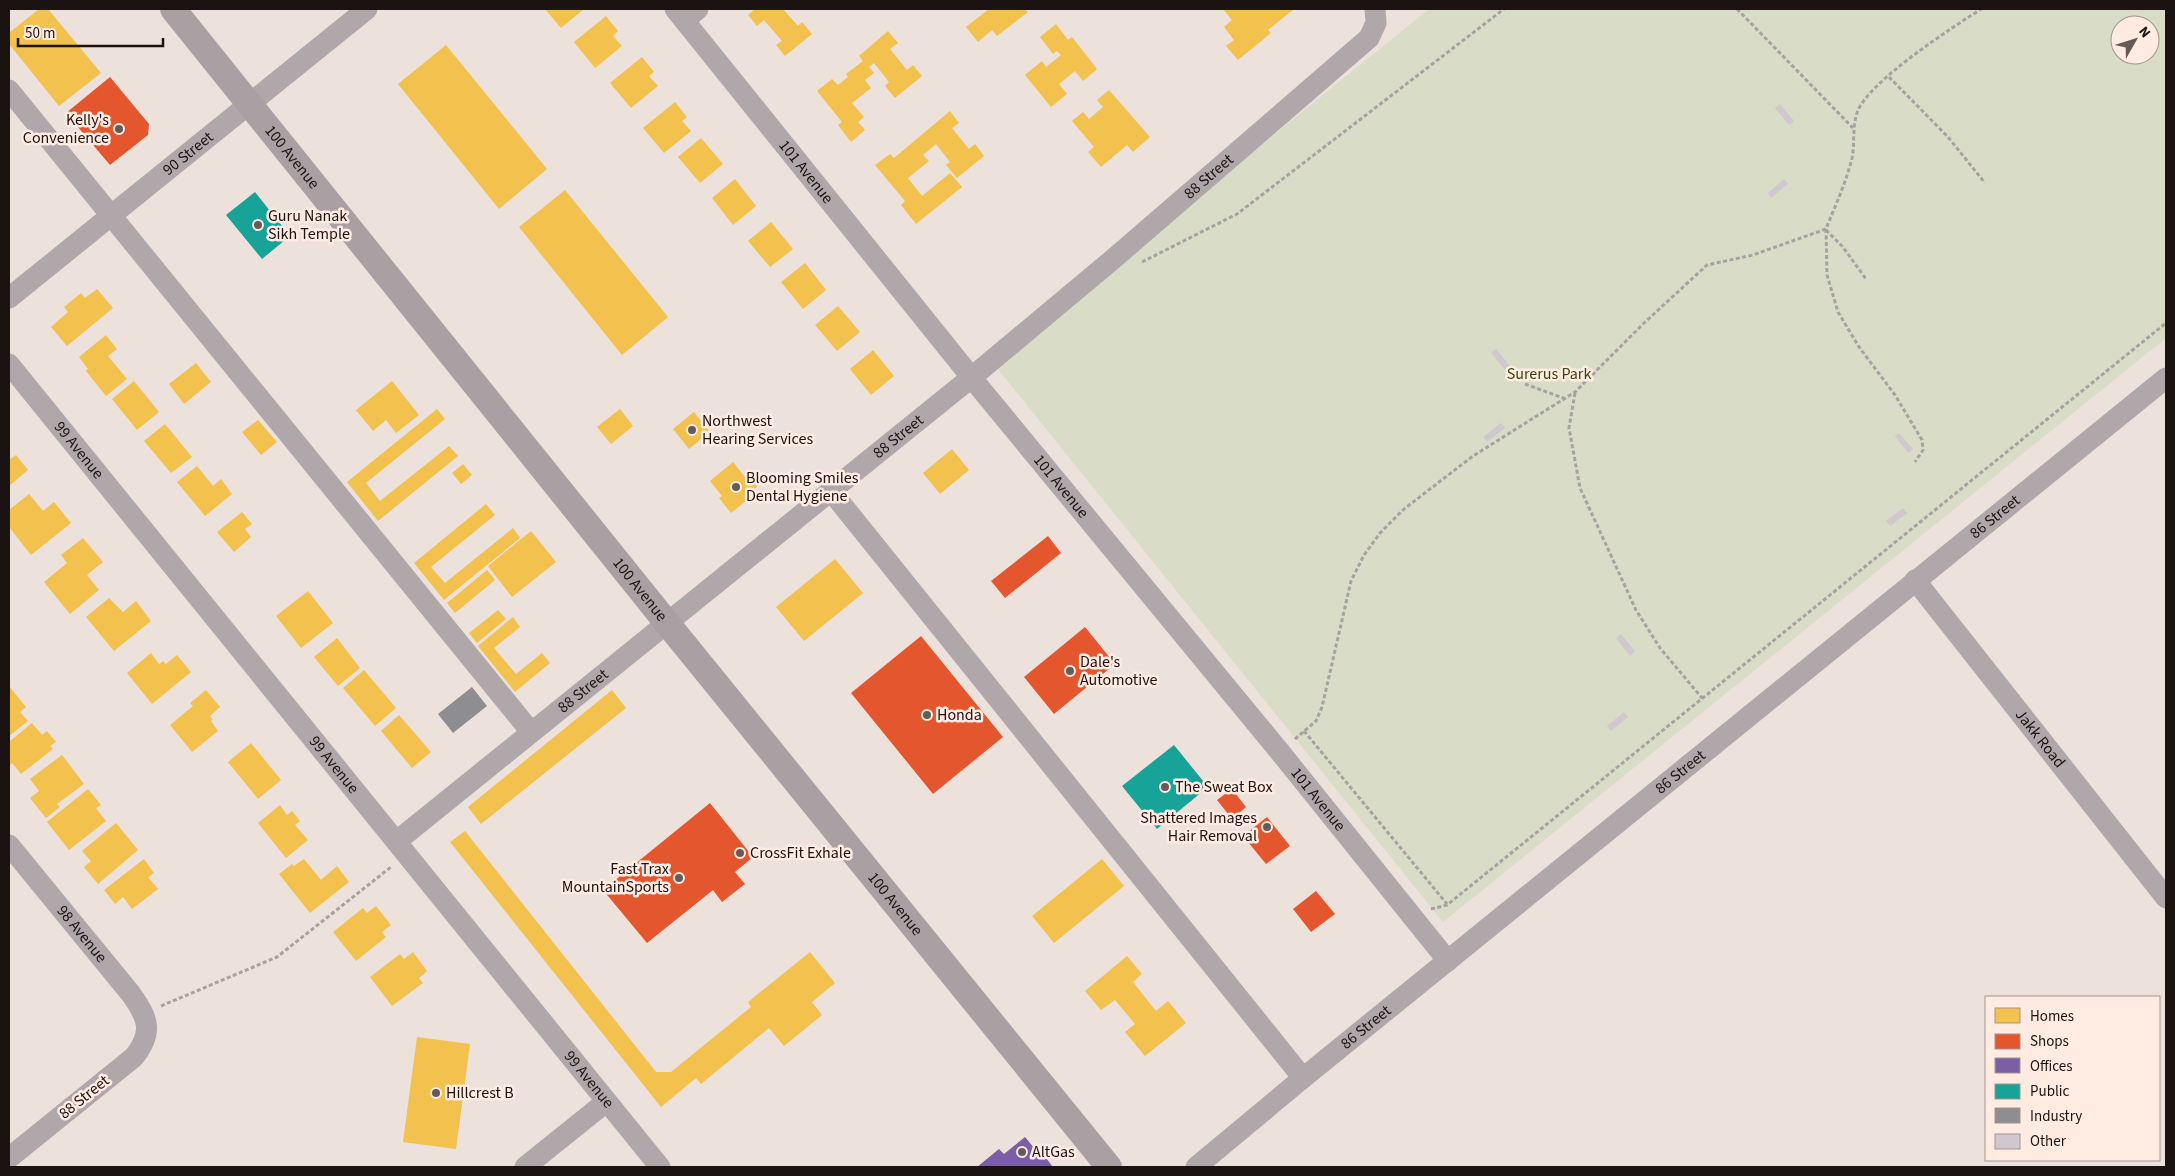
<svg xmlns="http://www.w3.org/2000/svg" width="2175" height="1176" font-family="'Source Sans 3',sans-serif">
<style>
.green{fill:#d9dcc6;fill-rule:evenodd}
.homes{fill:#f2c14e}
.shops{fill:#e4572e}
.offices{fill:#7b5ea7}
.public{fill:#17a398}
.industry{fill:#8d8d92}
.building{fill:#d1c7ce}
.lines{fill:none;stroke-linecap:round;stroke-linejoin:round}
.path{stroke:#a8a1a1;stroke-width:3;stroke-dasharray:4 2.5;stroke-linecap:butt}
.minor{stroke:#b0a7ab;stroke-width:21}
.major{stroke:#aaa0a3;stroke-width:26}
.poi-dot{fill:#645b58;stroke:#ffebe2;stroke-width:2}
.labels{text-anchor:middle;dominant-baseline:central;stroke-width:5;stroke-linejoin:round;paint-order:stroke}
.poi-label{font-size:16px;fill:#1a1311;stroke:#ffebe2;text-anchor:start}
.street-label{font-size:16px;fill:#1a1311;stroke:#ffebe2}
.park-label{font-size:16px;fill:#344607;stroke:#ffebe2}
</style>
<rect width="100%" height="100%" fill="#ece1db"/>
<path class="green" d="M 1429,9 L 2166,9 L 2166,338 L 1443,922 L 993,363 ZM 2120,25 L 2150,25 L 2150,55 L 2120,55 Z"/>
<path class="homes" d="M 39,9 L 48,9 L 101,73 L 59,106 L 9,44 L 9,33 Z
M 545,9 L 584,9 L 561,28 Z
M 755,9 L 783,9 L 798,26 L 802,22 L 812,34 L 785,56 L 776,45 L 782,41 L 764,20 L 757,26 L 748,15 Z
M 989,9 L 1025,9 L 1028,12 L 997,36 L 992,30 L 978,42 L 966,27 Z
M 1223,9 L 1294,9 L 1268,30 L 1271,33 L 1238,60 L 1226,46 L 1234,40 L 1224,27 L 1232,20 Z
M 606,16 L 618,31 L 613,36 L 622,46 L 595,68 L 574,42 Z
M 1056,24 L 1068,40 L 1072,37 L 1097,69 L 1083,81 L 1075,71 L 1059,84 L 1067,94 L 1051,107 L 1025,75 L 1042,61 L 1046,67 L 1061,55 L 1057,51 L 1053,54 L 1040,37 Z
M 888,31 L 898,43 L 890,49 L 907,70 L 913,65 L 922,76 L 895,98 L 885,86 L 889,82 L 874,63 L 869,67 L 874,73 L 865,80 L 871,88 L 852,103 L 864,117 L 858,122 L 865,130 L 851,142 L 838,125 L 842,122 L 817,91 L 832,79 L 838,85 L 848,77 L 846,74 L 863,61 L 859,56 Z
M 446,45 L 547,169 L 499,209 L 398,84 Z
M 642,57 L 654,72 L 649,76 L 658,86 L 631,108 L 610,83 Z
M 1109,90 L 1150,137 L 1133,152 L 1127,145 L 1101,167 L 1088,152 L 1094,147 L 1072,121 L 1083,112 L 1089,119 L 1103,107 L 1097,100 Z
M 675,102 L 687,117 L 682,121 L 691,131 L 664,153 L 643,128 Z
M 950,111 L 959,123 L 952,128 L 969,149 L 975,144 L 984,156 L 957,178 L 946,165 L 950,162 L 936,144 L 923,155 L 929,161 L 908,178 L 922,196 L 950,173 L 962,187 L 916,224 L 901,205 L 905,201 L 875,165 L 890,154 L 894,158 Z
M 701,138 L 723,164 L 700,183 L 678,157 Z
M 735,179 L 756,206 L 733,225 L 712,198 Z
M 565,190 L 668,317 L 622,355 L 519,227 Z
M 771,222 L 793,249 L 770,267 L 748,241 Z
M 805,263 L 826,290 L 803,309 L 781,282 Z
M 97,289 L 113,308 L 67,346 L 51,327 L 68,312 L 64,307 L 81,293 L 85,298 Z
M 838,306 L 860,332 L 837,351 L 815,325 Z
M 106,335 L 117,349 L 108,356 L 127,379 L 106,396 L 86,371 L 88,369 L 79,357 Z
M 873,350 L 894,376 L 871,395 L 850,369 Z
M 196,363 L 211,382 L 184,404 L 169,384 Z
M 134,381 L 159,412 L 137,430 L 112,399 Z
M 392,381 L 419,415 L 396,433 L 386,420 L 373,431 L 356,410 Z
M 437,409 L 445,419 L 366,483 L 380,501 L 449,446 L 458,456 L 378,521 L 347,482 Z
M 620,409 L 633,426 L 611,444 L 597,427 Z
M 694,412 L 710,432 L 689,449 L 673,429 Z
M 258,420 L 277,442 L 261,455 L 242,432 Z
M 165,424 L 192,457 L 171,473 L 144,441 Z
M 952,449 L 969,470 L 940,494 L 923,473 Z
M 16,455 L 28,470 L 9,486 L 9,460 Z
M 733,462 L 745,477 L 750,472 L 760,484 L 754,489 L 757,492 L 731,513 L 719,498 L 722,496 L 710,481 Z
M 463,464 L 472,475 L 461,484 L 452,473 Z
M 197,466 L 213,486 L 221,479 L 232,494 L 205,516 L 177,482 Z
M 29,494 L 43,511 L 54,502 L 71,523 L 31,555 L 9,527 L 9,510 Z
M 486,504 L 495,515 L 431,567 L 445,583 L 513,528 L 520,538 L 444,600 L 414,563 Z
M 242,512 L 252,524 L 245,529 L 251,537 L 234,552 L 217,532 Z
M 531,531 L 556,562 L 512,597 L 488,566 Z
M 83,538 L 103,562 L 87,575 L 99,590 L 70,614 L 44,582 L 67,563 L 61,555 Z
M 835,559 L 863,593 L 804,641 L 776,607 Z
M 487,570 L 495,580 L 455,613 L 447,603 Z
M 308,591 L 333,623 L 301,648 L 276,616 Z
M 109,598 L 123,612 L 136,601 L 151,621 L 114,651 L 86,617 Z
M 498,610 L 506,619 L 477,643 L 469,633 Z
M 513,617 L 520,627 L 494,648 L 516,674 L 542,653 L 550,663 L 515,692 L 478,646 Z
M 337,638 L 360,668 L 338,686 L 314,657 Z
M 151,653 L 159,664 L 163,661 L 166,664 L 177,655 L 191,672 L 152,704 L 127,673 Z
M 364,670 L 396,708 L 375,726 L 343,688 Z
M 9,686 L 26,707 L 20,712 L 28,721 L 9,736 Z
M 206,690 L 220,707 L 210,716 L 213,720 L 211,721 L 218,731 L 192,752 L 170,725 L 193,706 L 190,703 Z
M 612,690 L 626,708 L 481,824 L 468,807 Z
M 399,715 L 431,752 L 412,768 L 381,731 Z
M 32,723 L 42,735 L 47,731 L 56,742 L 50,746 L 53,749 L 21,774 L 12,763 L 9,766 L 9,742 Z
M 251,743 L 281,780 L 258,799 L 228,762 Z
M 62,755 L 84,784 L 57,804 L 60,807 L 46,818 L 30,798 L 39,791 L 30,779 Z
M 88,789 L 101,805 L 96,808 L 106,821 L 69,850 L 47,822 Z
M 280,805 L 287,815 L 292,811 L 300,821 L 295,825 L 308,840 L 286,858 L 258,823 Z
M 116,823 L 138,850 L 98,884 L 84,867 L 91,861 L 82,851 Z
M 465,831 L 656,1072 L 671,1072 L 751,1007 L 748,1002 L 810,952 L 835,983 L 812,1002 L 822,1015 L 784,1046 L 769,1028 L 701,1084 L 696,1078 L 661,1107 L 450,842 Z
M 144,859 L 154,873 L 148,877 L 158,889 L 132,909 L 123,897 L 115,904 L 104,890 Z
M 304,859 L 321,880 L 337,866 L 349,882 L 310,913 L 279,874 L 292,864 L 294,866 Z
M 1102,859 L 1124,886 L 1054,943 L 1032,916 Z
M 376,906 L 391,925 L 382,932 L 386,937 L 356,961 L 333,932 L 363,908 L 367,913 Z
M 413,952 L 427,971 L 419,978 L 423,983 L 392,1006 L 370,977 L 400,954 L 404,959 Z
M 1127,956 L 1142,974 L 1133,982 L 1156,1011 L 1168,1001 L 1186,1023 L 1145,1056 L 1125,1032 L 1135,1024 L 1115,1000 L 1101,1010 L 1085,991 Z
M 417,1037 L 470,1044 L 456,1149 L 403,1142 Z"/>
<path class="shops" d="M 110,77 L 149,124 L 148,135 L 110,165 L 66,113 Z
M 1048,536 L 1061,553 L 1005,598 L 991,581 Z
M 1085,627 L 1115,664 L 1054,714 L 1024,677 Z
M 921,636 L 1003,737 L 933,794 L 851,693 Z
M 1232,789 L 1246,807 L 1232,819 L 1217,800 Z
M 710,803 L 753,857 L 735,872 L 745,884 L 722,902 L 713,890 L 647,943 L 603,890 Z
M 1267,817 L 1290,846 L 1266,864 L 1243,836 Z
M 1316,891 L 1335,914 L 1311,932 L 1293,909 Z"/>
<path class="offices" d="M 1025,1137 L 1044,1160 L 1046,1158 L 1053,1167 L 977,1167 L 999,1149 L 1004,1154 Z"/>
<path class="public" d="M 255,192 L 290,236 L 262,259 L 226,215 Z
M 1174,745 L 1208,787 L 1157,829 L 1122,786 Z"/>
<path class="industry" d="M 472,687 L 487,706 L 453,733 L 438,714 Z"/>
<path class="building" d="M 1780,104 L 1794,121 L 1789,125 L 1775,108 Z
M 1784,179 L 1788,184 L 1771,198 L 1768,193 Z
M 1496,349 L 1510,366 L 1505,370 L 1491,353 Z
M 1501,423 L 1505,428 L 1487,442 L 1483,437 Z
M 1899,433 L 1913,449 L 1908,453 L 1895,436 Z
M 1903,508 L 1907,513 L 1890,526 L 1886,521 Z
M 1621,634 L 1635,651 L 1630,656 L 1616,638 Z
M 1624,712 L 1628,717 L 1611,731 L 1607,726 Z"/>
<g class="lines">
<path class="path" d="M 1737,9 L 1853,128
M 1889,77 L 1948,137 L 1985,183
M 1826,229 L 1827,275 L 1838,312 L 1859,347 L 1895,395 L 1922,440 L 1923,450 L 1915,462
M 1826,230 L 1842,246 L 1866,279
M 1142,262 L 1237,214 L 1504,9
M 1525,384 L 1566,399
M 1575,393 L 1569,428 L 1580,488 L 1636,610 L 1660,648 L 1702,698
M 1304,731 L 1447,904
M 1295,739 L 1316,721 L 1322,707 L 1351,581 L 1364,555 L 1380,533 L 1404,509 L 1473,456 L 1575,392 L 1643,324 L 1707,265 L 1753,255 L 1826,229 C 1835,206 1846,183 1852,158 C 1855,143 1852,128 1857,113 C 1867,82 1952,28 1981,9
M 1431,909 L 1447,905 L 2166,323
M 161,1006 L 277,957 L 391,867"/>
<g class="minor">
<path id="s1" d="M 675,9 L 980,388 L 1280,752 L 1448,961"/>
<path d="M 685,20 L 698,9"/>
<path d="M 9,90 L 531,732"/>
<path id="s2" d="M 9,298 L 367,9"/>
<path id="s3" d="M 9,364 L 660,1167"/>
<path d="M 831,491 L 1303,1078"/>
<path id="s4" d="M 1915,580 L 2166,898"/>
<path id="s5" d="M 397,841 L 972,377 L 1112,260 L 1369,38 L 1376,23 L 1375,9"/>
<path id="s6" d="M 9,845 L 131,994 C 148,1018 154,1032 134,1057 L 9,1158"/>
<path d="M 525,1167 L 606,1102"/>
<path id="s7" d="M 1196,1167 L 1303,1078 L 2166,378"/>
</g>
<path class="major" id="s8" d="M 173,9 L 667,623 L 1109,1167"/>
</g>
<g class="poi-dot">
<circle cx="119" cy="129" r="5"/>
<circle cx="258" cy="225" r="5"/>
<circle cx="692" cy="430" r="5"/>
<circle cx="736" cy="487" r="5"/>
<circle cx="1070" cy="671" r="5"/>
<circle cx="927" cy="715" r="5"/>
<circle cx="1165" cy="787" r="5"/>
<circle cx="1267" cy="827" r="5"/>
<circle cx="740" cy="853" r="5"/>
<circle cx="679" cy="878" r="5"/>
<circle cx="436" cy="1093" r="5"/>
<circle cx="1022" cy="1152" r="5"/>
</g>
<g class="labels">
<g class="poi-label">
<text x="109" y="120" text-anchor="end">Kelly's<tspan x="109" dy="18">Convenience</tspan></text>
<text x="268" y="216">Guru Nanak<tspan x="268" dy="18">Sikh Temple</tspan></text>
<text x="702" y="421">Northwest<tspan x="702" dy="18">Hearing Services</tspan></text>
<text x="746" y="478">Blooming Smiles<tspan x="746" dy="18">Dental Hygiene</tspan></text>
<text x="1080" y="662">Dale's<tspan x="1080" dy="18">Automotive</tspan></text>
<text x="937" y="715">Honda</text>
<text x="1175" y="787">The Sweat Box</text>
<text x="1257" y="818" text-anchor="end">Shattered Images<tspan x="1257" dy="18">Hair Removal</tspan></text>
<text x="750" y="853">CrossFit Exhale</text>
<text x="669" y="869" text-anchor="end">Fast Trax<tspan x="669" dy="18">MountainSports</tspan></text>
<text x="446" y="1093">Hillcrest B</text>
<text x="1032" y="1152">AltGas</text>
</g>
<g class="street-label">
<text stroke="none"><textPath href="#s2" startOffset="230">90 Street</textPath></text>
<text stroke="none"><textPath href="#s8" startOffset="190">100 Avenue</textPath></text>
<text stroke="none"><textPath href="#s1" startOffset="209">101 Avenue</textPath></text>
<text stroke="none"><textPath href="#s5" startOffset="1049">88 Street</textPath></text>
<text stroke="none"><textPath href="#s5" startOffset="644">88 Street</textPath></text>
<text stroke="none"><textPath href="#s3" startOffset="111">99 Avenue</textPath></text>
<text stroke="none"><textPath href="#s1" startOffset="614">101 Avenue</textPath></text>
<text stroke="none"><textPath href="#s7" startOffset="1030">86 Street</textPath></text>
<text stroke="none"><textPath href="#s8" startOffset="745">100 Avenue</textPath></text>
<text stroke="none"><textPath href="#s5" startOffset="239">88 Street</textPath></text>
<text stroke="none"><textPath href="#s4" startOffset="202">Jakk Road</textPath></text>
<text stroke="none"><textPath href="#s3" startOffset="516">99 Avenue</textPath></text>
<text stroke="none"><textPath href="#s7" startOffset="625">86 Street</textPath></text>
<text stroke="none"><textPath href="#s1" startOffset="1019">101 Avenue</textPath></text>
<text stroke="none"><textPath href="#s8" startOffset="1150">100 Avenue</textPath></text>
<text stroke="none"><textPath href="#s6" startOffset="115">98 Avenue</textPath></text>
<text stroke="none"><textPath href="#s7" startOffset="220">86 Street</textPath></text>
<text stroke="none"><textPath href="#s3" startOffset="921">99 Avenue</textPath></text>
<text transform="translate(84 1097) rotate(-39)">88 Street</text>
</g>
<g class="park-label">
<text x="1549" y="374">Surerus Park</text>
</g>
</g>
<rect width="2175" height="1176" fill="none" stroke="#1a1311" stroke-width="20"/>
<rect x="1985" y="996" width="175" height="165" fill="#ffebe2" stroke="#a3958e"/>
<rect x="1995" y="1008" width="25" height="15" fill="#f2c14e" stroke="#a3958e"/>
<text x="2030" y="1021" font-size="15" fill="#1a1311">Homes</text>
<rect x="1995" y="1034" width="25" height="15" fill="#e4572e" stroke="#a3958e"/>
<text x="2030" y="1046" font-size="15" fill="#1a1311">Shops</text>
<rect x="1995" y="1058" width="25" height="15" fill="#7b5ea7" stroke="#a3958e"/>
<text x="2030" y="1071" font-size="15" fill="#1a1311">Offices</text>
<rect x="1995" y="1084" width="25" height="15" fill="#17a398" stroke="#a3958e"/>
<text x="2030" y="1096" font-size="15" fill="#1a1311">Public</text>
<rect x="1995" y="1108" width="25" height="15" fill="#8d8d92" stroke="#a3958e"/>
<text x="2030" y="1121" font-size="15" fill="#1a1311">Industry</text>
<rect x="1995" y="1134" width="25" height="15" fill="#d1c7ce" stroke="#a3958e"/>
<text x="2030" y="1146" font-size="15" fill="#1a1311">Other</text>
<g transform="translate(2135 40) rotate(51)"><circle r="24" fill="#ffebe2" stroke="#a3958e"/>
<path d="M0-4L9 19L0 12L-9 19Z" fill="#645b58"/>
<text y="-8" font-size="14" font-weight="bold" text-anchor="middle" fill="#1a1311">N</text>
</g>
<path d="M18 38v8h145v-8" fill="none" stroke="#1a1311" stroke-width="2.5"/>
<text x="25" y="38" font-size="15" fill="#1a1311" stroke="#ffebe2" stroke-width="4" paint-order="stroke">50 m</text>
</svg>
